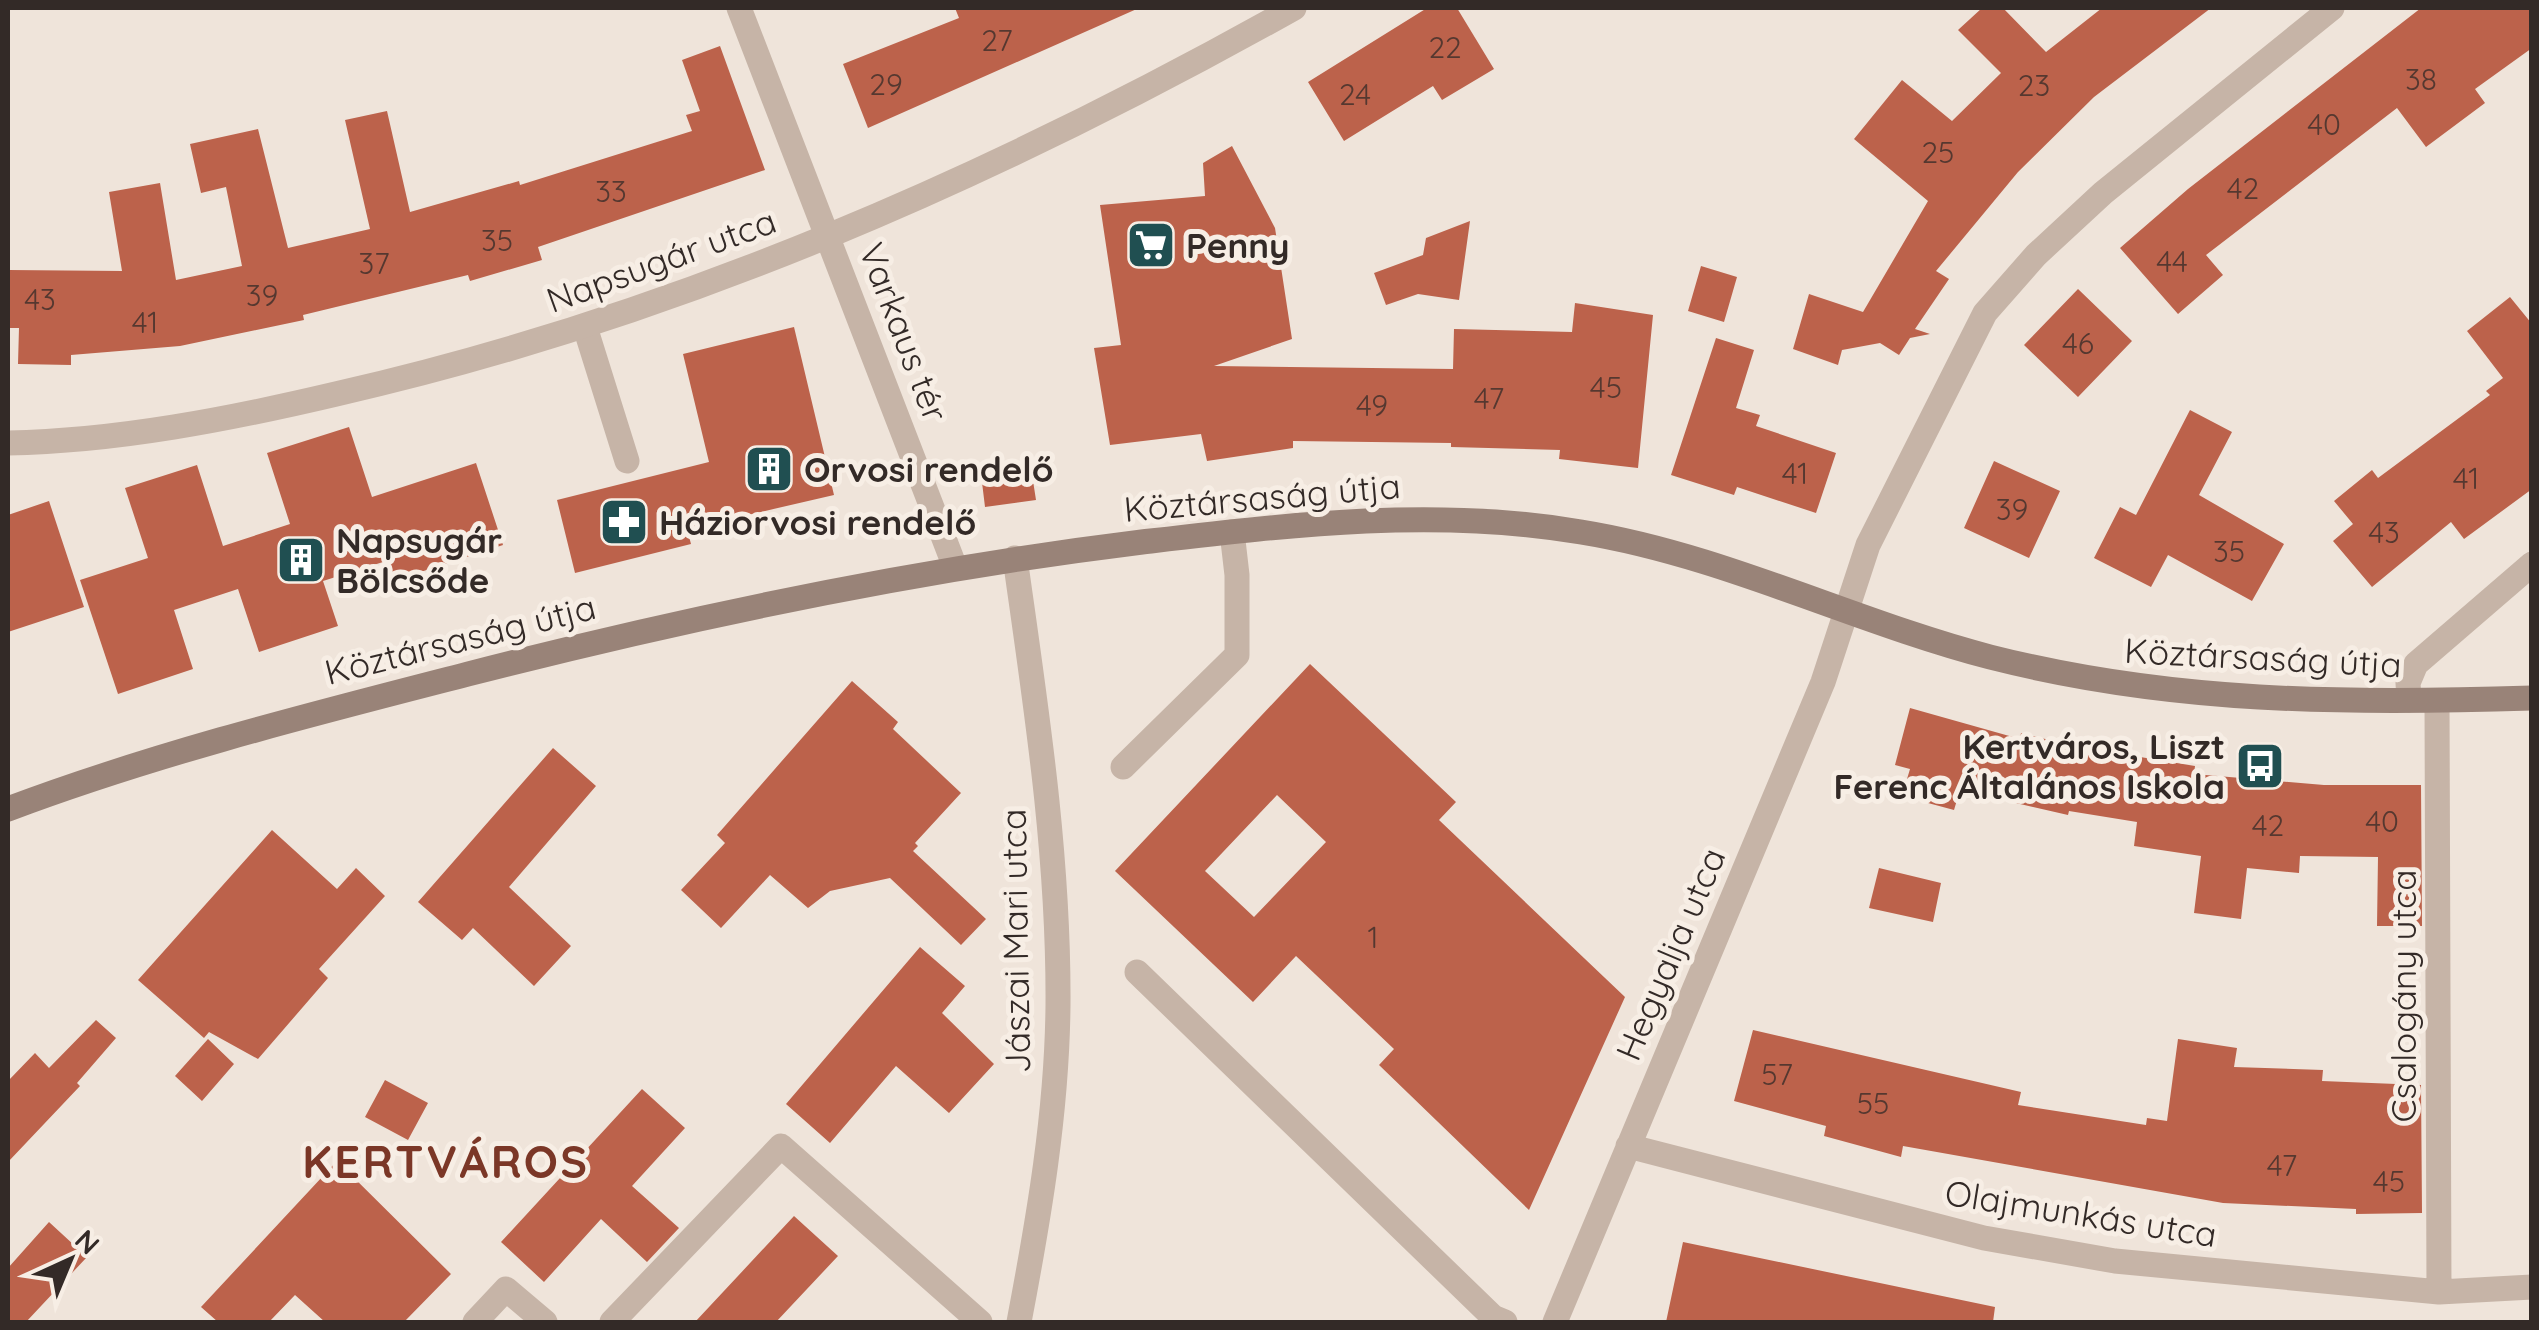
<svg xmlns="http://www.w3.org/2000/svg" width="2539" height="1330" font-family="Quicksand,sans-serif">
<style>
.building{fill:#bc624b;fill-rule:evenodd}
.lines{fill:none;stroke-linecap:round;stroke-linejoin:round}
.lane{stroke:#c6b4a7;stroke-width:25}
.street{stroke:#c6b4a7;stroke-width:25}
.secondary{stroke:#998378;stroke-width:25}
.labels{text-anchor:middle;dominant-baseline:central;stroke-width:10;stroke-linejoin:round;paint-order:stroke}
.number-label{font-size:30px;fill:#553830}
.poi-label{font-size:35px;font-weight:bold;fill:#332a27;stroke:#f7eee5;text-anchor:start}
.street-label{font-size:35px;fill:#332a27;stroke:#f7eee5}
.district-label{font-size:45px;font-weight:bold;letter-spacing:2.5px;fill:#7b3727;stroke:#f7eee5}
</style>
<rect width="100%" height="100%" fill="#efe4da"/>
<path class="building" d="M 955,8 L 1139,8 L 868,128 L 843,64 L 959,18 Z
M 1427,8 L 1457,8 L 1494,69 L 1442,100 L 1433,86 L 1344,141 L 1308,82 Z
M 1982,8 L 2003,8 L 2046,52 L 2102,8 L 2211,8 L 2094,97 L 2018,172 L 1936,271 L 1949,279 L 1915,329 L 1930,334 L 1910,338 L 1899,355 L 1880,343 L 1842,350 L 1838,365 L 1793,349 L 1809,294 L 1863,312 L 1928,201 L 1854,139 L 1902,80 L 1952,121 L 2001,73 L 1958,30 Z
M 2421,8 L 2532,8 L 2532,48 L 2475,89 L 2485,103 L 2426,147 L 2397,108 L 2206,255 L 2223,275 L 2178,314 L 2120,248 L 2188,189 Z
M 720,46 L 765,170 L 538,247 L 542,260 L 470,281 L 468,275 L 303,315 L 304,320 L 180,346 L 71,355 L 71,365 L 18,364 L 19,328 L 8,328 L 8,270 L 122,271 L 109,192 L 160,183 L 176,280 L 242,266 L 226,187 L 201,193 L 190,144 L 258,129 L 288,248 L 370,229 L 345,120 L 387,111 L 410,212 L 519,181 L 520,185 L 692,131 L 686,115 L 700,111 L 682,60 Z
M 1232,146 L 1275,228 L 1292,339 L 1214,366 L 1453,369 L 1454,329 L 1572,332 L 1575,303 L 1653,315 L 1638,468 L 1559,459 L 1560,450 L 1451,447 L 1451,443 L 1293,441 L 1293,448 L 1207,461 L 1201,434 L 1110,445 L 1094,348 L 1121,345 L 1100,205 L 1205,196 L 1203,163 Z
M 1470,221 L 1459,300 L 1418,294 L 1386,305 L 1374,273 L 1423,255 L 1426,238 Z
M 1701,266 L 1737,277 L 1724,322 L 1688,311 Z
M 2078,289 L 2132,341 L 2078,397 L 2024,345 Z
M 2510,297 L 2532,324 L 2532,489 L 2464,539 L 2451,522 L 2372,587 L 2333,541 L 2353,524 L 2334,501 L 2372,470 L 2378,478 L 2490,395 L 2486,391 L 2503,378 L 2467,331 Z
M 794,327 L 834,495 L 687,529 L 691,544 L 575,573 L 557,500 L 709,462 L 683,354 Z
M 1716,338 L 1754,350 L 1736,408 L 1760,415 L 1756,426 L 1836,453 L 1816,513 L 1737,487 L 1734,495 L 1671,475 Z
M 2190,410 L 2232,432 L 2199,495 L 2284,544 L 2252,601 L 2168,555 L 2151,587 L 2094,558 L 2120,507 L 2136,515 Z
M 349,427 L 372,497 L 476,463 L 503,545 L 390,582 L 383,562 L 323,581 L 338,626 L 259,652 L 238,589 L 174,610 L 193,669 L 118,694 L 80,580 L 148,558 L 125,488 L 197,465 L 223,546 L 290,524 L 267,453 Z
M 1994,461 L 2060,491 L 2029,558 L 1964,528 Z
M 1031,468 L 1036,500 L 985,507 L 981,474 Z
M 49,501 L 84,607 L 8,632 L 8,515 Z
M 1310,664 L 1456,802 L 1439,820 L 1625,997 L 1529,1210 L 1379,1065 L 1394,1049 L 1296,956 L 1253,1002 L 1115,871 ZM 1277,795 L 1326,842 L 1254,917 L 1205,871 Z
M 852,681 L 898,722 L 893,729 L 961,793 L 915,843 L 918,846 L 913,851 L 986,919 L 961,945 L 890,878 L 830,891 L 808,908 L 770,875 L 721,928 L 681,890 L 725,843 L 717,835 Z
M 1910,708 L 2020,739 L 2021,733 L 2127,759 L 2128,755 L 2195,766 L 2194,774 L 2324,785 L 2421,785 L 2422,926 L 2377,926 L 2378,857 L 2300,856 L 2299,873 L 2247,868 L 2241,919 L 2194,913 L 2201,856 L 2134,846 L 2137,822 L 2069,811 L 2068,815 L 1960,790 L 1954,810 L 1902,796 L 1910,769 L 1895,765 Z
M 553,748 L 596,786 L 509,887 L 571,946 L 534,986 L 473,928 L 462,940 L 418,902 Z
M 272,830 L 337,889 L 356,868 L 385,896 L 319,969 L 328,978 L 258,1059 L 209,1032 L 204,1038 L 138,980 Z
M 1879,868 L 1941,883 L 1933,922 L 1869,908 Z
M 920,947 L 965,986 L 942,1013 L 994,1064 L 949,1113 L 896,1066 L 830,1143 L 786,1104 Z
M 96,1020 L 116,1038 L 77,1083 L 80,1086 L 8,1162 L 8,1081 L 35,1053 L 49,1068 Z
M 1753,1030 L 2021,1092 L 2018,1105 L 2146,1125 L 2147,1118 L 2167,1121 L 2178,1039 L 2237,1048 L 2234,1067 L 2323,1070 L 2322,1081 L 2421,1085 L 2422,1213 L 2356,1214 L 2356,1209 L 2223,1203 L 1903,1146 L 1901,1157 L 1824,1136 L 1826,1126 L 1734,1101 Z
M 208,1039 L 234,1064 L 202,1101 L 175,1076 Z
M 385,1080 L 428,1103 L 408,1140 L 365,1117 Z
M 642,1089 L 685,1128 L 632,1186 L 679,1228 L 647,1262 L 601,1219 L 544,1282 L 501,1242 Z
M 337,1161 L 451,1274 L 404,1322 L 325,1322 L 295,1295 L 269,1322 L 218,1322 L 201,1307 Z
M 794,1216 L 838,1256 L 776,1322 L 695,1322 Z
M 49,1222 L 87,1257 L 26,1322 L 8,1322 L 8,1268 Z
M 1683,1242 L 1995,1307 L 1993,1322 L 1666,1322 Z"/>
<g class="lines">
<path class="lane" d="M 585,327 L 627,461
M 1123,767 L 1237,655 L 1237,575 L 1232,532
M 1137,972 L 1493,1317 L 1505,1322
M 475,1322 L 506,1289 L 545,1322
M 612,1322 L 781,1146 L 980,1322"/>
<path class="street" d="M 739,8 L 955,567
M 8,443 C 117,441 230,419 336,394 C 675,317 993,177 1294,8
M 1015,558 C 1036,707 1059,854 1058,1005 C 1057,1112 1039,1217 1019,1322
M 2409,700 L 2408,683 L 2416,664 L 2532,564
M 2437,701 L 2439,1292
M 1628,1146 L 1984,1238 L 2115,1261 L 2439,1292 L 2532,1287
M 1555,1322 L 1823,682 L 1868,545 L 1985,313 L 2036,255 L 2103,193 L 2332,8"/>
<path class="secondary" d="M 8,809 C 157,753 313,714 468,674 C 690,617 914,570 1142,542 C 1288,525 1435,507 1581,532 C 1723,555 1852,621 1990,657 C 2171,703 2346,704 2532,698"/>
</g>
<defs>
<g id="supermarket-square" transform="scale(2.5)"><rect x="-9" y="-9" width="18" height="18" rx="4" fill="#204f51" stroke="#f7eee5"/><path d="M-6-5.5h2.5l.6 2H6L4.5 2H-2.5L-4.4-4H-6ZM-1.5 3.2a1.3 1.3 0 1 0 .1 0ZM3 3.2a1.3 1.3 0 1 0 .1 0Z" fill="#fff"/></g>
<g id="building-square" transform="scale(2.5)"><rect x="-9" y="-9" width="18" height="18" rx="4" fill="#204f51" stroke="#f7eee5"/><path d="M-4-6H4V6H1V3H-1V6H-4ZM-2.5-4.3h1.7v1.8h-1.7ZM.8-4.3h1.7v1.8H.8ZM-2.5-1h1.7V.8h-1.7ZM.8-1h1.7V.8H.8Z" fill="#fff"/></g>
<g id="pharmacy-square" transform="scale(2.5)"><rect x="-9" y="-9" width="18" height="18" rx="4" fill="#204f51" stroke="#f7eee5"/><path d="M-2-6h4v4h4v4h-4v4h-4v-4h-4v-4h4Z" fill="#fff"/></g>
<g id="bus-square" transform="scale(2.5)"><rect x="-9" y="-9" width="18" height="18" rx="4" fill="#204f51" stroke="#f7eee5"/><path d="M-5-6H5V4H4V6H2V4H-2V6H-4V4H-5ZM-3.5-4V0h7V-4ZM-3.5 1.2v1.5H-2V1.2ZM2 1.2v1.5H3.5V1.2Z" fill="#fff"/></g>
</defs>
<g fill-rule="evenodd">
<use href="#supermarket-square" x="1151" y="245"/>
<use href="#building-square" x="769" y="469"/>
<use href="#pharmacy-square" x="624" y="522"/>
<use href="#building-square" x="301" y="560"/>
<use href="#bus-square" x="2260" y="766"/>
</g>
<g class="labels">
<g class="number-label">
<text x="997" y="40">27</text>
<text x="1445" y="47">22</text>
<text x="2421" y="79">38</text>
<text x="886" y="84">29</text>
<text x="2034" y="85">23</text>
<text x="1355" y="94">24</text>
<text x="2324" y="124">40</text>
<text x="1938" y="152">25</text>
<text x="2243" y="188">42</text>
<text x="611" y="191">33</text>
<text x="497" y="240">35</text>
<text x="2172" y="261">44</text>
<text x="374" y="263">37</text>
<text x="262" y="295">39</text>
<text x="40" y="299">43</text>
<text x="145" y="322">41</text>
<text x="2078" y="343">46</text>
<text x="1606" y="387">45</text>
<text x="1489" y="398">47</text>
<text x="1372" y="405">49</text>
<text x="1795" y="473">41</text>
<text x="2466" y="478">41</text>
<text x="2012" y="509">39</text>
<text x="2384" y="532">43</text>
<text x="2229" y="551">35</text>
<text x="2382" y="821">40</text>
<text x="2268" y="825">42</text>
<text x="1373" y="937">1</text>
<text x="1777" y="1074">57</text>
<text x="1873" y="1103">55</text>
<text x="2282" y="1165">47</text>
<text x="2389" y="1181">45</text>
</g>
<g class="poi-label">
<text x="1186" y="245">Penny</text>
<text x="804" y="469">Orvosi rendelő</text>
<text x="659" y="522">Háziorvosi rendelő</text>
<text x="336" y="540">Napsugár<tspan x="336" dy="40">Bölcsőde</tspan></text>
<text x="2225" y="746" text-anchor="end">Kertváros, Liszt<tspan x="2225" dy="40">Ferenc Általános Iskola</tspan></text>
</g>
<g class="street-label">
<text transform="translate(661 260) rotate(-20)">Napsugár utca</text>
<text transform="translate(904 332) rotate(69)">Varkaus tér</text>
<text transform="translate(1262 497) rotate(-5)">Köztársaság útja</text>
<text transform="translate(460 639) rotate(-14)">Köztársaság útja</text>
<text transform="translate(2263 657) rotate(3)">Köztársaság útja</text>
<text transform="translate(1015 941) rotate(-91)">Jászai Mari utca</text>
<text transform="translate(1670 954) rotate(-67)">Hegyalja utca</text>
<text transform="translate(2403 996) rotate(-90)">Csalogány utca</text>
<text transform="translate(2081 1213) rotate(9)">Olajmunkás utca</text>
</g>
<g class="district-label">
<text x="446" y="1161">KERTVÁROS</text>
</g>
</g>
<rect width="2539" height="1330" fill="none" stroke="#332a27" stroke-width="20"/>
<g transform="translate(70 1260) rotate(44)" stroke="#f7eee5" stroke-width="8" paint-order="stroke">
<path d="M0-8L18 38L0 25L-18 38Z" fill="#332a27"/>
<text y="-15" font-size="28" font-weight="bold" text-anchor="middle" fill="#332a27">N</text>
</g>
</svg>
